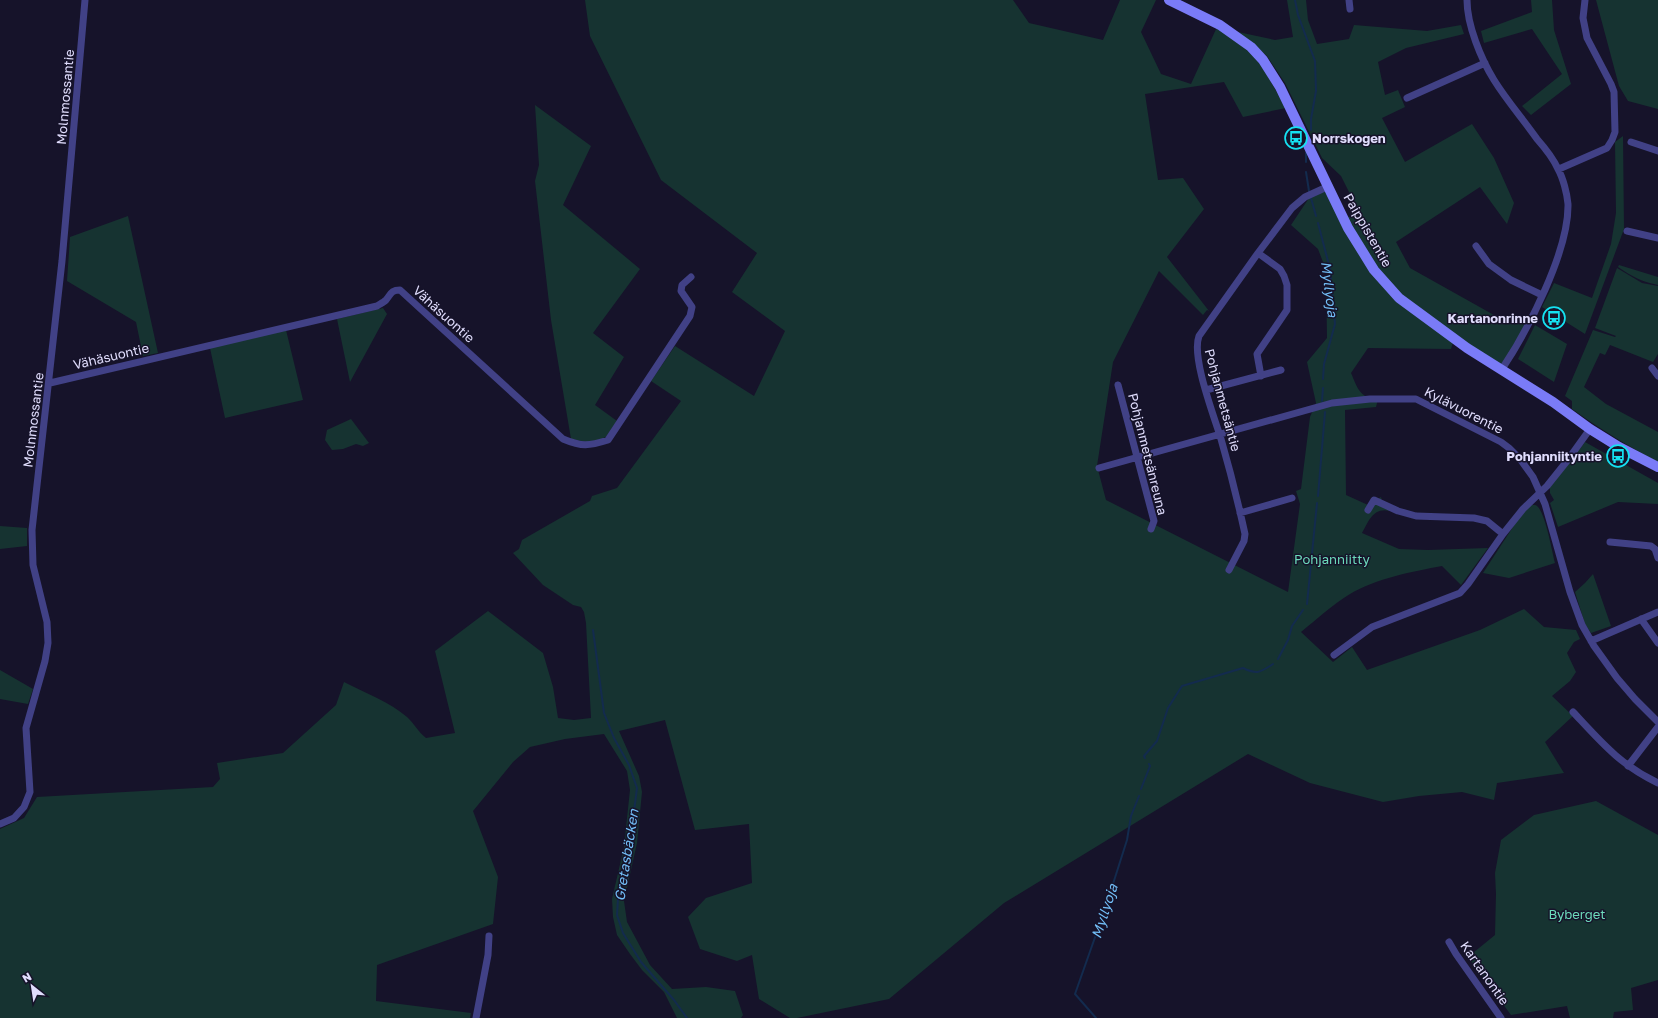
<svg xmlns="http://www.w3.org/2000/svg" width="1658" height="1018" font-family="'Golos Text',sans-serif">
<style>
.green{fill:#163331}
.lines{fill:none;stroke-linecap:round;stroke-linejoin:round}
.stream{stroke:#132b4e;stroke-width:2}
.street{stroke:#414186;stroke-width:7}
.secondary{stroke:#7a7bf7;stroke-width:10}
.labels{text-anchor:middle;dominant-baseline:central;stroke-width:3;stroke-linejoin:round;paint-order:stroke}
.street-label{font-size:13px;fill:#e0ddfd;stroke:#16132a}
.poi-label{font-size:13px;font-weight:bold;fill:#e0ddfd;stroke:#16132a;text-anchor:end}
.park-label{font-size:13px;fill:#6cdabb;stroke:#16132a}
.water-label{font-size:14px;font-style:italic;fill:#72bdf6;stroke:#16132a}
</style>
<rect width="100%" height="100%" fill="#16132a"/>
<path class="green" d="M 585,0 L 1013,0 L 1029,23 L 1103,40 L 1120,0 L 1156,0 L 1141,32 L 1161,74 L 1191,84 L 1217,27 L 1248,50 L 1260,63 L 1286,108 L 1243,117 L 1224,82 L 1145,94 L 1158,180 L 1183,178 L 1204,209 L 1167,257 L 1209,311 L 1207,310 L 1203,315 L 1159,271 L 1113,362 L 1097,466 L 1106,500 L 1288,592 L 1300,504 L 1296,491 L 1301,489 L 1310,417 L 1316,403 L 1307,362 L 1327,338 L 1326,270 L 1318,249 L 1291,225 L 1313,192 L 1329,186 L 1343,217 L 1361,216 L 1341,176 L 1322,158 L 1285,83 L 1267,56 L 1238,32 L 1275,40 L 1293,37 L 1287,0 L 1306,0 L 1308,20 L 1317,44 L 1349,39 L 1354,25 L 1427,31 L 1461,25 L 1464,34 L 1406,48 L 1378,62 L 1385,95 L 1398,90 L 1405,107 L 1382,118 L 1405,162 L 1472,124 L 1494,158 L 1514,203 L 1507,224 L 1480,187 L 1396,242 L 1410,268 L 1510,324 L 1532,316 L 1502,369 L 1454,339 L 1451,349 L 1368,348 L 1351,373 C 1357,387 1360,399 1378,399 L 1376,407 L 1345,410 L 1346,495 L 1368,505 L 1381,497 L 1382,501 L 1388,503 L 1390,511 C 1373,507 1369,521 1362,533 L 1399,549 L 1428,550 L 1488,548 L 1461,585 L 1442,566 C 1414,571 1375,579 1350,594 C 1332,605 1317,619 1301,632 L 1333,662 L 1352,647 L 1367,670 L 1480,630 L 1524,609 L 1544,627 L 1576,630 L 1580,639 L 1574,642 L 1567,653 L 1576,672 L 1570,681 L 1552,696 L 1573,716 L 1545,742 L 1564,773 L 1497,783 L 1494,800 L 1462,792 L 1419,796 L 1383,802 L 1310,783 L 1248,754 L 1004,903 L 889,999 L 797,1018 L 790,1018 L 759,999 L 752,955 L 737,961 L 700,949 L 688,917 L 706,898 L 752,883 L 749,824 L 695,830 L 665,720 L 619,731 L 639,776 L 642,792 L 637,843 L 624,901 L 627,922 L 650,965 L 672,989 L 706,987 L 735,991 L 743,1015 L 741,1018 L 677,1018 L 664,992 L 642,970 L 630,954 L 617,935 L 613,917 L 612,899 L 624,847 L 630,790 L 627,771 L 604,734 L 565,739 L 530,747 L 513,762 L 473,811 L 498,877 L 493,924 L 377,965 L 376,1001 L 471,1013 L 470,1018 L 0,1018 L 0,829 L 24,818 L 37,797 L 213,787 L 220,779 L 217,763 L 283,753 L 336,705 L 344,682 C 365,693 390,702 407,717 C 414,723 418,732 426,738 L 455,733 L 435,651 L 488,611 L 543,653 L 553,687 L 558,718 L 574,720 L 591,718 L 586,623 L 584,612 L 581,607 L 573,605 L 543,585 L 513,553 L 519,549 L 522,540 L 590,501 L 592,496 L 617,488 L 681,401 L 651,381 L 675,346 L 754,396 L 785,331 L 732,292 L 757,253 L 661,180 L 590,36 Z
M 1531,0 L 1552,0 L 1554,30 L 1571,84 L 1531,115 L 1522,106 L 1562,74 L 1532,29 L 1484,43 L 1481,31 L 1532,12 Z
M 1596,0 L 1658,0 L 1658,109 L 1628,101 L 1619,86 Z
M 535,105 L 591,146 L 563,205 L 640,269 L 593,333 L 624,357 L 595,405 L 617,421 L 606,437 L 591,443 L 571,439 L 551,320 L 535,181 L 539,165 Z
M 1623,136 L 1624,229 L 1585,334 L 1542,307 L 1554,283 L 1592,298 L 1611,244 L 1616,213 L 1615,142 Z
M 128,216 L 158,353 L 143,356 L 136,322 L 67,281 L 70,237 Z
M 1619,265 L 1658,277 L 1658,285 C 1640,281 1633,277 1618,267 Z
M 1617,268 L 1642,283 L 1658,286 L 1658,354 L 1653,362 L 1610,345 L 1605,355 L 1600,353 L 1584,387 L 1606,404 L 1658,432 L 1658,462 C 1628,446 1600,429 1572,409 L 1572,401 L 1565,396 L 1593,330 L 1615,337 L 1616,336 L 1595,328 Z
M 383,308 L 387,314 L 350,382 L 337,319 Z
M 1535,325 L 1567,344 L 1554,382 L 1518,359 Z
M 286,330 L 303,400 L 225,418 L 210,348 Z
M 351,419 L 369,443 L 363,446 L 356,444 L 343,449 L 332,450 L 325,440 L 327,430 Z
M 1585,442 L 1658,483 L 1658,504 L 1618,502 L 1558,527 L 1550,503 L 1554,500 L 1550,493 L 1550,487 L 1556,480 Z
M 1532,505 C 1536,505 1536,505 1538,507 C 1546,516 1552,551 1555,563 L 1509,578 L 1483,573 L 1524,510 Z
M 0,526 L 27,528 L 27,546 L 0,549 Z
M 1593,574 L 1611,626 L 1591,633 L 1585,624 L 1575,592 L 1585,583 Z
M 0,670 L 33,689 L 28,704 L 0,699 Z
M 1596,801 L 1658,835 L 1658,980 L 1631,988 L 1633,1010 L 1614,1012 L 1613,1018 L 1570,1018 L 1567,1006 L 1511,1015 L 1468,957 L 1495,935 L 1496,894 L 1495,873 L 1501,840 L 1534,815 Z"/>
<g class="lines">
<path class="stream" d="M 1295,0 L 1298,15 L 1315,61 L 1316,91 L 1311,119 L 1311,130
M 1306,162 L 1306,152
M 1306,172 L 1309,191
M 1311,198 L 1316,216
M 1318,223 L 1330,269 L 1335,324 L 1324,364 L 1323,379
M 1322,401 L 1323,388
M 1318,496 L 1325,412
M 1307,604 L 1317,503
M 593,630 L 604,713 L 614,738 L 629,765 L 637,788 L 628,858 L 618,899 L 617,915 L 623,933 L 641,962 L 674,1000 L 687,1018
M 1278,659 L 1288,640 L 1292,626 L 1303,610
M 1145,758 L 1144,756 L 1157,741 L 1168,708 L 1182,686 L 1243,668 C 1257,675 1261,672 1273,664
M 1141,789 L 1150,766 L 1149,764
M 1096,1018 L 1075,994 L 1105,909 L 1127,840 L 1131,816 L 1139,796"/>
<path class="street" d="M 1349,0 L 1350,9
M 1467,0 C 1467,25 1481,59 1494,80 C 1507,101 1523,119 1537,139 C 1545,148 1553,158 1558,169 C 1563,178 1567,193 1568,204 C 1569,251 1528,330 1502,369
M 1407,98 L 1485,63
M 1631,142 L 1658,151
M 1559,169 L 1607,148 L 1612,140 L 1615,132 L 1614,92 L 1611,84 L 1587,38 L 1583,18 L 1585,0
M 1627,231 L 1658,238
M 1476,246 L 1489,264 L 1511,280 L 1542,295
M 1258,253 L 1280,269 L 1284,276 L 1287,285 L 1287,310 L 1257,354 L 1261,376
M 1652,368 L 1658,376
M 50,383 L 377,306 C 380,304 384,302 386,300 C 391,294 391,290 400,290 L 563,439 C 582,447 589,446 608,440 L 690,316 L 692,307 L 681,291 L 682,285 L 691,277
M 1118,385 L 1154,521 L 1151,529
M 1206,390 L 1281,370
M 1099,468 L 1332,403 L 1370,399 L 1416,399 L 1501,442 L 1509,448 L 1520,459 L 1533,477 L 1545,504 L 1570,592 L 1582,625 L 1594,646 L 1617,678 L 1635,699 L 1658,722
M 1368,510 L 1374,500 L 1398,511 L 1416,516 L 1474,518 L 1487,521 L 1503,534
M 1240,513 L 1292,498
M 1610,542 L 1651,546 L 1655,549 L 1658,558
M 1229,570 L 1244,541 L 1245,534 C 1238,502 1230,470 1221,439 C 1214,416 1191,357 1199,336 L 1258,253 L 1292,208 L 1305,197 L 1329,186
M 1641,619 L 1658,643
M 1591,641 L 1658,612
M 1334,655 L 1372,627 L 1460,593 L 1468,584 L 1503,534 L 1523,509 L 1547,486 L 1567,461 L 1590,429
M 1573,712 C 1601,742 1620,765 1658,783
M 1628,766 L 1658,727
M 0,824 L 14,818 L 24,807 L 30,792 L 26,728 L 45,661 L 48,643 L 47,622 L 33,565 L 32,530 L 62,261 L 85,0
M 1449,942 L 1456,954 L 1501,1018
M 476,1018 L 488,955 L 489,936"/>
<path class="secondary" d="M 1169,0 L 1220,25 L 1251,47 L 1263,60 L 1280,87 L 1348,228 L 1374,270 L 1399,298 L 1467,348 L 1553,402 L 1590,429 L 1619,447 L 1658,467"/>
</g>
<defs>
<g id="bus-ring" transform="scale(1.15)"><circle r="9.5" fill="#16132a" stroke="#15e1f1" stroke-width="1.5"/><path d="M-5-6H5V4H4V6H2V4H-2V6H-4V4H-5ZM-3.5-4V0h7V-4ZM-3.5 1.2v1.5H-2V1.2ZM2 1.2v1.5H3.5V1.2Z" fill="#15e1f1"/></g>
</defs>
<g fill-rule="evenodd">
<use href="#bus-ring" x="1296" y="138"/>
<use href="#bus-ring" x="1554" y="318"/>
<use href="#bus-ring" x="1618" y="456"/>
</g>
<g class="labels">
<g class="street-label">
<text transform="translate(65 97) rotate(-85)">Molnmossantie</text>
<text transform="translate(1368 230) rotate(60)">Paippistentie</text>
<text transform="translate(444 314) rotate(42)">Vähäsuontie</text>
<text transform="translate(111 356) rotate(-13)">Vähäsuontie</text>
<text transform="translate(1223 400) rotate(75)">Pohjanmetsäntie</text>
<text transform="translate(1464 410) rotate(27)">Kylävuorentie</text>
<text transform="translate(33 420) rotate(-83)">Molnmossantie</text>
<text transform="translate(1148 454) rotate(76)">Pohjanmetsänreuna</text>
<text transform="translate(1485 973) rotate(55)">Kartanontie</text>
</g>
<g class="poi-label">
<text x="1312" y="138" text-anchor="start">Norrskogen</text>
<text x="1538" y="318">Kartanonrinne</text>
<text x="1602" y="456">Pohjanniityntie</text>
</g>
<g class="park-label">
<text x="1332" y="559">Pohjanniitty</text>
<text x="1577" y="914">Byberget</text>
</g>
<g class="water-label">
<text transform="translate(1330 289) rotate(83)">Myllyoja</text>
<text transform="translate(626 855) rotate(-81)">Gretasbäcken</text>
<text transform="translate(1104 911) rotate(-72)">Myllyoja</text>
</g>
</g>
<g transform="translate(32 986) rotate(330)" stroke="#16132a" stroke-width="3" paint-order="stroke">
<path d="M0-3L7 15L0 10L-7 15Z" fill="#e0ddfd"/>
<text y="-6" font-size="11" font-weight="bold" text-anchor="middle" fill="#e0ddfd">N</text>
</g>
</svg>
